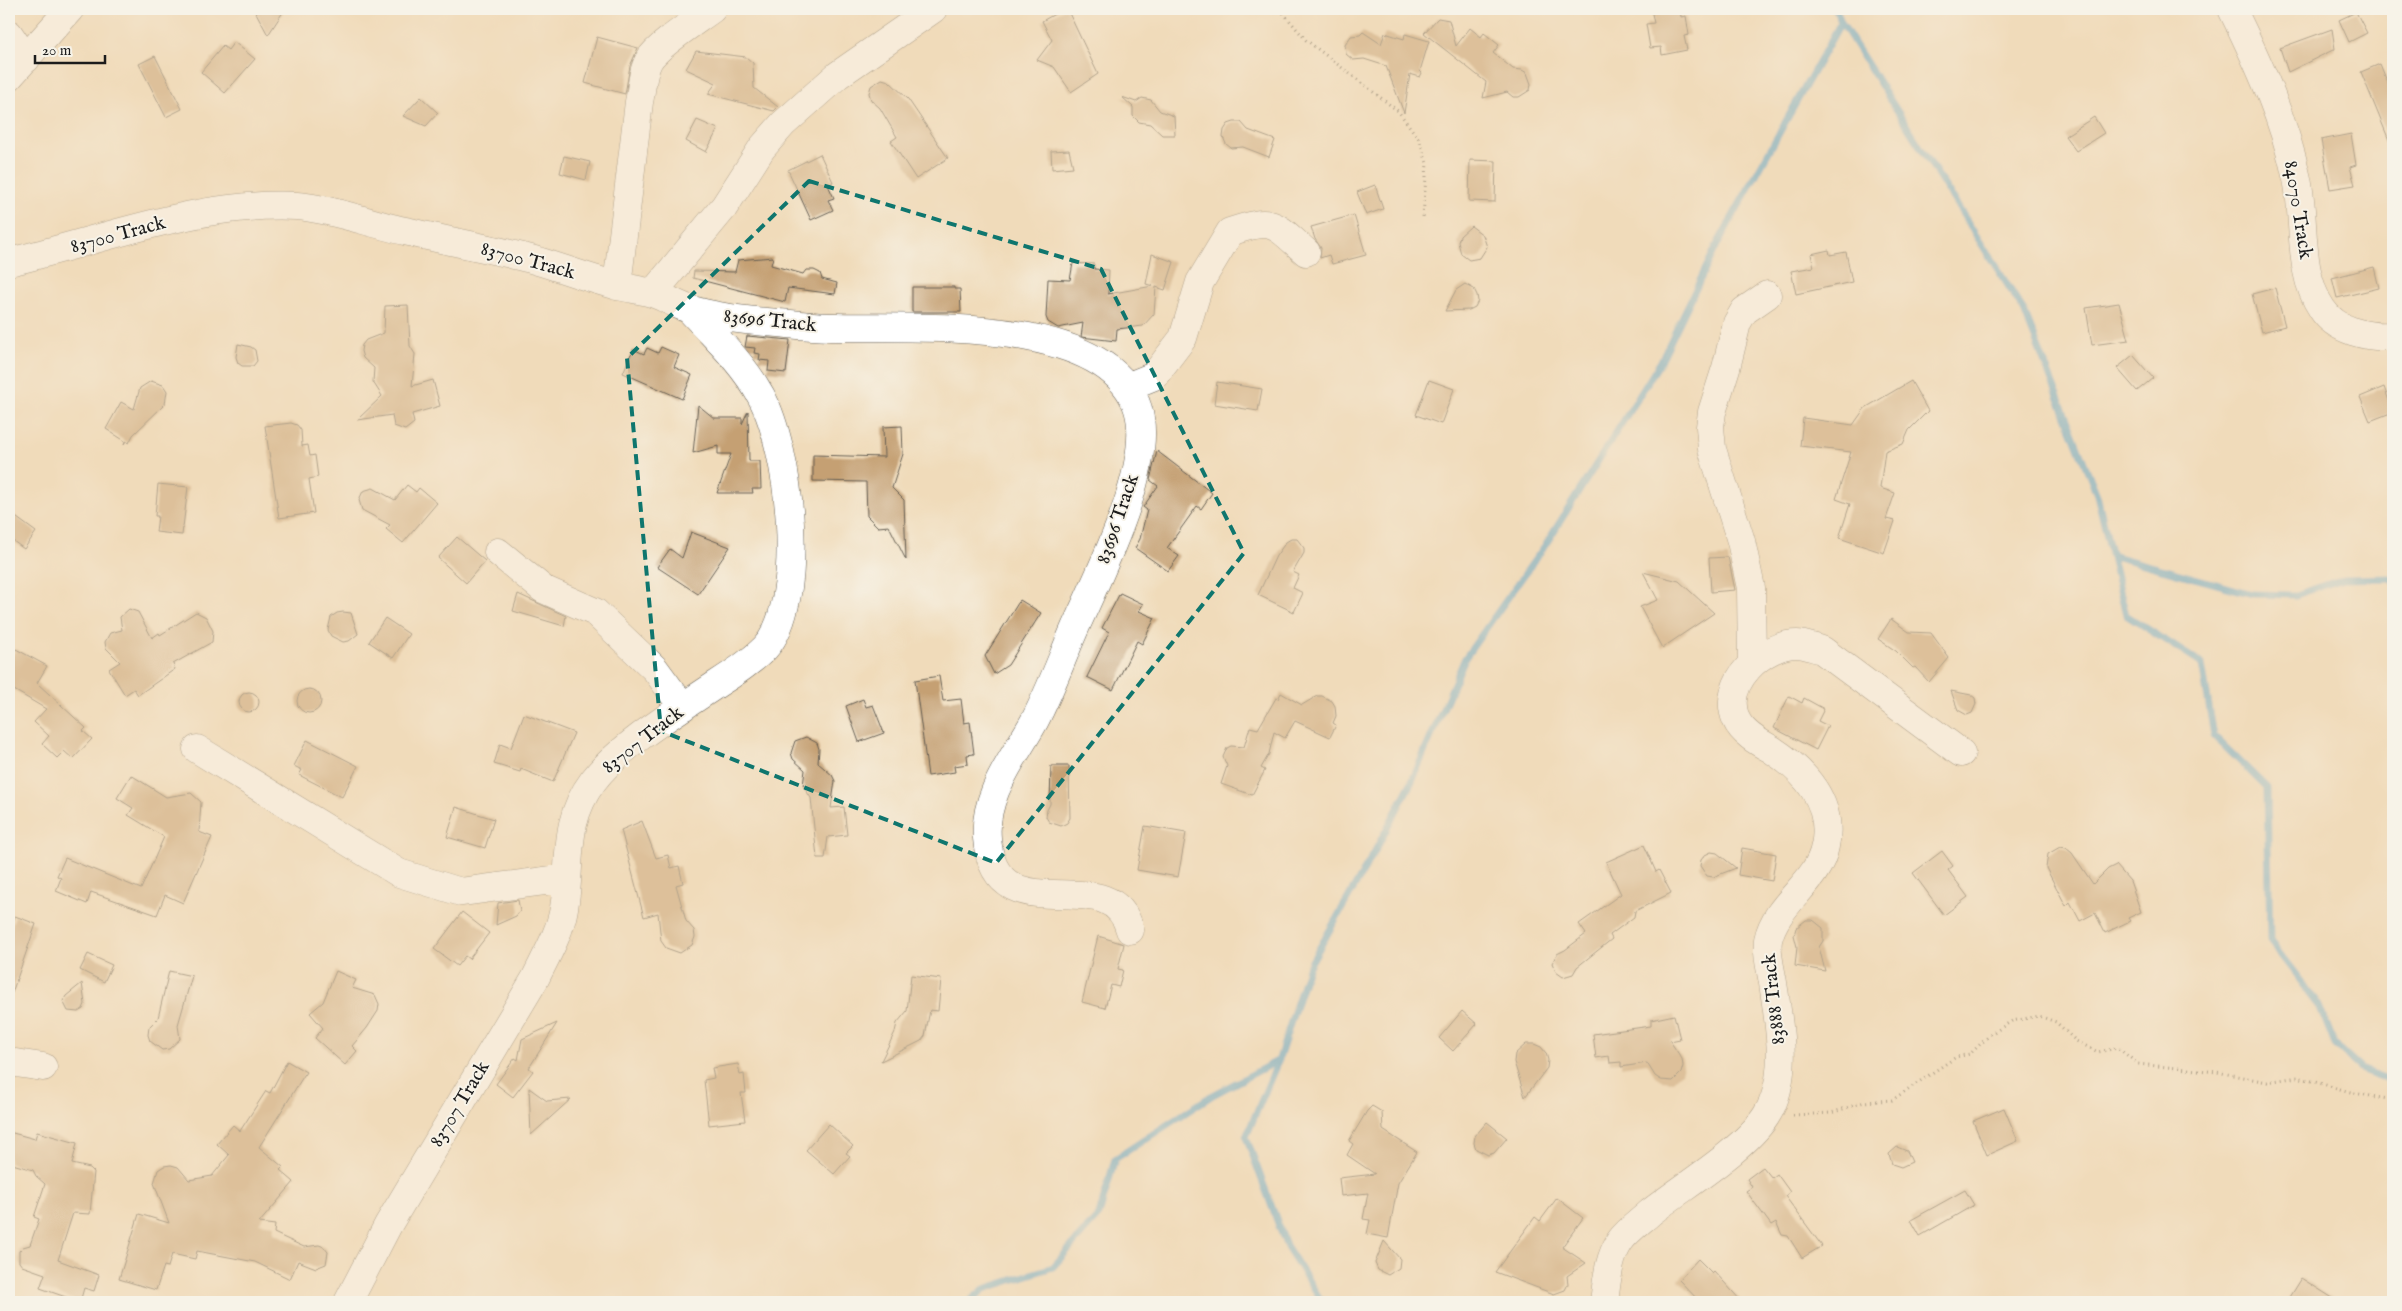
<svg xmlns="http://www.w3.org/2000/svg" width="2402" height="1311" font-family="'IM FELL English',serif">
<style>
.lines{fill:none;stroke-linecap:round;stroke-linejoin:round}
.stream{stroke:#54a3cd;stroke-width:7}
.building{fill:#c5a073}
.minor-casing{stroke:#665f53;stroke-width:29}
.path{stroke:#665f53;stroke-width:3;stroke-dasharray:1 4;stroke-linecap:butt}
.minor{stroke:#fff;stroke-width:28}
.marked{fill:none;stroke:#0f766e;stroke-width:4;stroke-dasharray:10 6;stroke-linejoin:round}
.labels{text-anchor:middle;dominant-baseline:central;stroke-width:4;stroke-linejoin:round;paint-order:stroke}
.street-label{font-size:20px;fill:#1c1c1c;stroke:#f7f3e8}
</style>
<rect width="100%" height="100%" fill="#f7f3e8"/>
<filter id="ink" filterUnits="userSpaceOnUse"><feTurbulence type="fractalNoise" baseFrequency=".02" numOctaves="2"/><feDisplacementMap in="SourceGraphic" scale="10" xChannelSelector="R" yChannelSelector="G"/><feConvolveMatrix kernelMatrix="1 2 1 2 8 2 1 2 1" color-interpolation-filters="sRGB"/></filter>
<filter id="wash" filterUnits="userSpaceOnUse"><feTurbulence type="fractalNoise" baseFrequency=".0096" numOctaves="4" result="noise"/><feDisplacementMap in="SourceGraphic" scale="20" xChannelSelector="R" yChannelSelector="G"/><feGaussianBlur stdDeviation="1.12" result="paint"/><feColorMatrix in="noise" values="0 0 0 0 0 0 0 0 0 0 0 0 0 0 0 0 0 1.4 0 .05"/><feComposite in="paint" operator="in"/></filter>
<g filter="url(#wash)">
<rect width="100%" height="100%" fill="#f0dbba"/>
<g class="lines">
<path class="stream" d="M 1836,9 L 1841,22 L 2024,311 L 2097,495 L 2126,615 L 2202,664 L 2214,736 L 2267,788 L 2270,941 L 2319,1005 L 2335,1045 L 2362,1070 L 2393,1081
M 2111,555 L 2253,594 L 2296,595 L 2343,579 L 2392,578 L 2393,580
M 969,1302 L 984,1289 L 1053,1267 L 1099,1215 L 1115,1159 L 1211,1096 L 1279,1060
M 1322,1302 L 1286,1245 L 1246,1137 L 1279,1059 L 1308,968 L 1375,851 L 1411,783 L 1465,658 L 1546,544 L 1661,361 L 1718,243 L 1841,22"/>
</g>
<g id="blocks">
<path class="building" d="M 254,9 L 285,9 L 268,35 Z
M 1064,9 L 1067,9 L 1098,74 L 1071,92 L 1054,67 L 1037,60 L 1052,40 L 1042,21 Z
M 1651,9 L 1680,9 L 1681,17 L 1686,16 L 1689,35 L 1684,36 L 1687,50 L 1662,55 L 1661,47 L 1650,48 L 1646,24 L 1654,23 Z
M 2356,12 L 2367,33 L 2349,42 L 2339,20 Z
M 1438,18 L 1449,20 L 1456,46 L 1470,28 L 1481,37 L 1484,33 L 1499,45 L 1493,53 L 1513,69 L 1522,70 L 1527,73 L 1531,84 L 1530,90 L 1519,97 L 1513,97 L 1507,92 L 1483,98 L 1486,82 L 1424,33 Z
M 2332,29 L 2335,49 L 2288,72 L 2280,48 Z
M 1363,32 L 1381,44 L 1385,33 L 1404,39 L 1405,34 L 1429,41 L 1420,71 L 1422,73 L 1420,77 L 1410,74 L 1404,113 L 1386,66 L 1364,59 L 1353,60 L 1346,54 L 1345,45 L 1351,36 L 1360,35 Z
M 597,37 L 638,48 L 630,66 L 625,94 L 585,83 Z
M 234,42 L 255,59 L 225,93 L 201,72 L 223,46 L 228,50 Z
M 696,51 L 746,57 L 753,63 L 754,88 L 778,107 L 774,111 L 708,94 L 716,83 L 686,69 Z
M 155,56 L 182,109 L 166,117 L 139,64 Z
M 2380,64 L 2393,96 L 2393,150 L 2361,72 Z
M 882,79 L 889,81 L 908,99 L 948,158 L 916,179 L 891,141 L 897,137 L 880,108 L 871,100 L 869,93 L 871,86 Z
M 421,97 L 438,113 L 426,126 L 403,116 Z
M 1122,97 L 1136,102 L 1142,98 L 1151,100 L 1160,111 L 1174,116 L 1175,135 L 1162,135 L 1150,124 L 1139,122 L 1133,116 L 1133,107 Z
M 2094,117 L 2104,133 L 2076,151 L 2065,136 Z
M 697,120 L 718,129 L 706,152 L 686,141 Z
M 1234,122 L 1241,122 L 1248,130 L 1275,140 L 1269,157 L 1243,147 L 1231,148 L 1226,144 L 1223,137 L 1224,130 L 1228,124 Z
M 2351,134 L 2356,165 L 2350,167 L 2355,185 L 2330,189 L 2321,140 Z
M 1069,150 L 1073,167 L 1052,169 L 1051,151 Z
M 820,154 L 833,182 L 828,185 L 834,198 L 828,200 L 833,210 L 811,220 L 788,170 Z
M 564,156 L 590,162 L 586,180 L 560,173 Z
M 1470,160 L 1496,161 L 1495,202 L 1469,201 Z
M 1375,185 L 1383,209 L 1366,215 L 1357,192 Z
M 1354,215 L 1366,255 L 1332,264 L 1329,255 L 1320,258 L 1321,248 L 1315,239 L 1311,227 Z
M 1471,226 L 1483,235 L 1487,247 L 1480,258 L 1469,260 L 1461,254 L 1458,242 L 1460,236 Z
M 1829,250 L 1830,255 L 1846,252 L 1852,282 L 1796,294 L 1791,271 L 1814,267 L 1811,254 Z
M 1152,254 L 1174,262 L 1165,290 L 1156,287 L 1154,314 L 1143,326 L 1117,329 L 1116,341 L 1081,337 L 1083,323 L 1058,328 L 1048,322 L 1046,317 L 1048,279 L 1070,280 L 1073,263 L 1094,264 L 1094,269 L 1109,270 L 1108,294 L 1153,286 L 1146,284 Z
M 773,257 L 771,265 L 803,274 L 806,270 L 814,270 L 820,273 L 822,279 L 837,283 L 835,294 L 788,288 L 785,302 L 693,278 L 694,271 L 735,272 L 738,260 Z
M 2374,267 L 2379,288 L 2337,298 L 2332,278 Z
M 1465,284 L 1474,289 L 1477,295 L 1478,301 L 1475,307 L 1469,310 L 1445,311 L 1456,290 Z
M 912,287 L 954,287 L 954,289 L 960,289 L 961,312 L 912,312 Z
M 2275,288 L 2285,326 L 2262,332 L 2252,294 Z
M 2119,303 L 2129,340 L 2092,345 L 2086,308 Z
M 408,305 L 410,346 L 415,354 L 412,386 L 433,380 L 440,406 L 412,414 L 414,423 L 405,430 L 394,426 L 392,415 L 357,420 L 382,396 L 373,382 L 374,368 L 363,358 L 361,351 L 362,345 L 366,340 L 384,333 L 385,306 Z
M 747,336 L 790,340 L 786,373 L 768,371 L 769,361 L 759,360 L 760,354 L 754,353 L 755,348 L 745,347 Z
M 238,344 L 251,347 L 255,350 L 257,361 L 253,366 L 242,366 L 238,363 L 236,357 Z
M 661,347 L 679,355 L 674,367 L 692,375 L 682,399 L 623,373 L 633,349 L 644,354 L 647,348 L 658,353 Z
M 2133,355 L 2153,378 L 2137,391 L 2117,368 Z
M 1429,380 L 1454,389 L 1441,424 L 1416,415 Z
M 151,381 L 163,385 L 167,391 L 165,404 L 133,435 L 129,443 L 126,441 L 124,444 L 125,441 L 106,429 L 121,402 L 134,409 L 140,388 Z
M 1911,381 L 1928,411 L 1909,430 L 1903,444 L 1885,451 L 1880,488 L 1895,493 L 1886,519 L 1895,521 L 1884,553 L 1839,538 L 1850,504 L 1836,499 L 1851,452 L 1800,446 L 1803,418 L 1853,425 L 1865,408 Z
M 1217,382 L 1262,389 L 1258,411 L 1214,404 Z
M 2384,387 L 2393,412 L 2370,421 L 2360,397 Z
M 698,405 L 714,418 L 742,418 L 742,424 L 748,411 L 749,461 L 760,461 L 761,489 L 752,489 L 753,493 L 717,493 L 731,454 L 718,454 L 718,446 L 693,453 Z
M 291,423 L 297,425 L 301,430 L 302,446 L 308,445 L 310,456 L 315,455 L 318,477 L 309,479 L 314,513 L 279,518 L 265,426 Z
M 902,426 L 903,454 L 892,488 L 904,500 L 906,560 L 889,526 L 878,527 L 867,516 L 866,482 L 813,481 L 813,455 L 884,457 L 883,427 Z
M 1157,451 L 1212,493 L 1201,509 L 1197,506 L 1167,548 L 1179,556 L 1168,571 L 1135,548 L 1140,539 L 1147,510 L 1143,507 L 1158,486 L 1150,480 Z
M 158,484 L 188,487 L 182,535 L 156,532 L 158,516 L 155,516 Z
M 407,485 L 416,492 L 419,488 L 437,503 L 403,543 L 386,529 L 390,525 L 362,510 L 359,500 L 363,491 L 373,488 L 395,500 Z
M 9,512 L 36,532 L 24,549 L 9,538 Z
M 691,532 L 730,547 L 698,594 L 657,567 L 670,549 L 682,558 Z
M 457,537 L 485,561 L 466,583 L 438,558 Z
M 1291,539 L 1297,539 L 1304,548 L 1304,553 L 1293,572 L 1299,575 L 1293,588 L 1303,593 L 1294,612 L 1258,595 L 1276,556 L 1286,542 Z
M 1728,557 L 1735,590 L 1711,592 L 1709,558 Z
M 1643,572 L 1679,581 L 1714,613 L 1662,648 L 1640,607 L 1658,600 Z
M 1120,593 L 1143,604 L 1139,611 L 1155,618 L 1142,644 L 1137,641 L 1113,690 L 1087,677 L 1109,632 L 1102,628 Z
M 518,594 L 566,616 L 564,626 L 513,611 Z
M 1020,600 L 1041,613 L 1008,665 L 994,674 L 985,656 Z
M 129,609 L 138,612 L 152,638 L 159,633 L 160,635 L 196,612 L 206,617 L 213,631 L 212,642 L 173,664 L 175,669 L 138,695 L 134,689 L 125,695 L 109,669 L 120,662 L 106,648 L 105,642 L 110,633 L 122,630 L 120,617 Z
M 343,612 L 351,613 L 358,634 L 349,641 L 343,642 L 331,636 L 328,630 L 331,617 L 337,613 Z
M 385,618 L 409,634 L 393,658 L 369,642 Z
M 1891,619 L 1909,632 L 1931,633 L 1949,658 L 1929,682 L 1915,667 L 1913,668 L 1896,651 L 1878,639 Z
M 16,649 L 47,666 L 37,683 L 86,728 L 83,731 L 92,739 L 73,759 L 64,751 L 57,758 L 42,744 L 49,736 L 34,722 L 46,709 L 9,687 L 9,661 Z
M 939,676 L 943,701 L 961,699 L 964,723 L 970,722 L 974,754 L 967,755 L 968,764 L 954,766 L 955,772 L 928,776 L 915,680 Z
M297 701a12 12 0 1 1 24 0a12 12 0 1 1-24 0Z
M 1951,691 L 1971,695 L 1975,698 L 1976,704 L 1972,713 L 1967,715 L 1958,710 Z
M239 702a10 10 0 1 1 20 0a10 10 0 1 1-20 0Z
M 1281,693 L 1302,705 L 1317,696 L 1322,696 L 1332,701 L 1335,706 L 1336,716 L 1333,723 L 1336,725 L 1330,737 L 1295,721 L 1285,738 L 1274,732 L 1269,754 L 1261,768 L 1265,770 L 1252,795 L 1221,784 L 1227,766 L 1223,757 L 1227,748 L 1231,746 L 1244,747 L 1250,727 L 1258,729 L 1276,698 L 1278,699 Z
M 1789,696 L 1802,703 L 1804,698 L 1824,709 L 1818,721 L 1828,726 L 1816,750 L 1774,728 Z
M 863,699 L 866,707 L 873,705 L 884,733 L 859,742 L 846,706 Z
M 524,714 L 574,733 L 553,782 L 521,769 L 520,772 L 494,764 L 500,744 L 511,748 Z
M 806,737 L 817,743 L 819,749 L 818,763 L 832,775 L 835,781 L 831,808 L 844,807 L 847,835 L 828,837 L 825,858 L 817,858 L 811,798 L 803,786 L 805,770 L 793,759 L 791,753 L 795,741 Z
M 307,740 L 358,766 L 342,797 L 299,775 L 302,770 L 294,766 Z
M 1051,766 L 1069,766 L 1070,818 L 1067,823 L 1061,826 L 1049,822 L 1046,817 L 1047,810 L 1050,804 Z
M 131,775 L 166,797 L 191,793 L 201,802 L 199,832 L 212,837 L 183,903 L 165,895 L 157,915 L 91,892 L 87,904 L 56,891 L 61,878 L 57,876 L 65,858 L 141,889 L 164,837 L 128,815 L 133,808 L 117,798 Z
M 456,807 L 494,819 L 485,848 L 447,837 Z
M 642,821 L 656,858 L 668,855 L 671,868 L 679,866 L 683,883 L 676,885 L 686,921 L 694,930 L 695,937 L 692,945 L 680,953 L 666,948 L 661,941 L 658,913 L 644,917 L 621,830 Z
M 1145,826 L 1186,833 L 1178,877 L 1137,870 Z
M 1644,845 L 1656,872 L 1659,870 L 1671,893 L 1635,911 L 1634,917 L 1610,935 L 1612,939 L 1577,967 L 1573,974 L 1563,977 L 1556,972 L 1552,963 L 1557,954 L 1565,950 L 1586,934 L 1579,924 L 1621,894 L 1606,862 Z
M 2060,847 L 2066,848 L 2072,853 L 2093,884 L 2108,869 L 2116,865 L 2130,881 L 2141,912 L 2128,918 L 2130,921 L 2105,933 L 2095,913 L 2080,921 L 2070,902 L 2066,906 L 2046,868 L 2048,854 Z
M 1742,848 L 1776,854 L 1772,881 L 1738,875 Z
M 1942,851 L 1953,866 L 1948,870 L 1968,897 L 1944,915 L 1913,873 Z
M 1711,852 L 1717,853 L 1736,868 L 1713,877 L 1707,876 L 1700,866 L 1701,860 L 1705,855 Z
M 518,900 L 520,911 L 516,916 L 496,925 L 498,903 Z
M 462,912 L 489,933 L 469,959 L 465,956 L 457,966 L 434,949 Z
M 15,916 L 36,924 L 12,993 L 9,992 L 9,934 Z
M 1806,920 L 1813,920 L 1823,928 L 1823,941 L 1819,947 L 1825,971 L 1795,966 L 1797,947 L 1794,935 L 1796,928 Z
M 1098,936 L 1124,944 L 1118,969 L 1123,970 L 1119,987 L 1111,985 L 1105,1008 L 1082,1002 Z
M 88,954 L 112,965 L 104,982 L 80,970 Z
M 169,971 L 192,976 L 178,1025 L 180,1039 L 169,1049 L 162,1050 L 150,1041 L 148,1035 L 149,1027 L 158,1018 Z
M 336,971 L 356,980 L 352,988 L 375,995 L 379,1004 L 378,1011 L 367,1028 L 352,1046 L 357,1051 L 345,1065 L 315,1038 L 323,1028 L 310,1013 L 323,1002 Z
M 911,975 L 941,979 L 938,1011 L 930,1010 L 925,1036 L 921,1041 L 881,1061 L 895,1032 L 897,1023 L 907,1011 Z
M 82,983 L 85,1004 L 83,1009 L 78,1012 L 68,1011 L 63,1001 L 66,996 Z
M 1462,1011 L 1477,1024 L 1453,1051 L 1439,1038 Z
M 1674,1015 L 1680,1039 L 1670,1041 L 1682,1059 L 1683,1066 L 1681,1073 L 1673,1081 L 1661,1080 L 1655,1076 L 1647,1063 L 1621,1067 L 1621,1062 L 1610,1063 L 1609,1056 L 1596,1058 L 1593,1034 L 1651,1026 L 1651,1020 Z
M 557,1023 L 529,1068 L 533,1071 L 513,1097 L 496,1084 L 515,1058 L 518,1060 L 522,1039 Z
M 1526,1044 L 1534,1044 L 1541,1047 L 1546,1053 L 1548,1060 L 1547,1068 L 1525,1097 L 1514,1062 L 1515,1054 Z
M 287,1061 L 306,1072 L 259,1147 L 283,1167 L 280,1170 L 294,1182 L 259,1223 L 275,1225 L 274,1233 L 304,1247 L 319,1245 L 324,1247 L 328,1252 L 326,1264 L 316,1268 L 298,1261 L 290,1279 L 255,1262 L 197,1251 L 195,1259 L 172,1254 L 168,1267 L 164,1266 L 156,1290 L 119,1279 L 139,1214 L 169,1223 L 154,1183 L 158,1170 L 164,1166 L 171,1165 L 178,1167 L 189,1180 L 212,1176 L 229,1155 L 217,1144 L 233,1125 L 240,1131 L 266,1091 L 270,1093 Z
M 738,1064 L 740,1075 L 744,1074 L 746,1093 L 741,1093 L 745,1121 L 709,1125 L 704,1080 L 714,1078 L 712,1068 Z
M 529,1088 L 547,1101 L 571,1099 L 531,1135 Z
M 1372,1106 L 1382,1112 L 1383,1130 L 1417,1152 L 1398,1183 L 1388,1238 L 1367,1234 L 1370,1220 L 1363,1219 L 1368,1193 L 1341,1196 L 1339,1178 L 1375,1174 L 1347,1155 L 1353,1144 L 1349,1141 L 1367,1111 Z
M 2004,1108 L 2018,1141 L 1987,1155 L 1973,1121 Z
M 1487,1122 L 1507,1138 L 1494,1153 L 1488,1155 L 1476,1149 L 1474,1143 L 1475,1136 Z
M 829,1124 L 853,1146 L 846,1153 L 850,1156 L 834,1174 L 806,1150 Z
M 9,1132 L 35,1139 L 37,1132 L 77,1143 L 72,1164 L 90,1168 L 94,1172 L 90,1214 L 73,1213 L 58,1260 L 99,1275 L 94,1291 L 84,1288 L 80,1302 L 40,1288 L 45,1274 L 22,1266 L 19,1262 L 19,1251 L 23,1247 L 30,1245 L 39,1219 L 34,1217 L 45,1184 L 36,1176 L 33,1170 L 9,1163 Z
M 1897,1147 L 1907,1151 L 1912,1162 L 1901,1167 L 1892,1164 L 1889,1154 Z
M 1763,1167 L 1772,1178 L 1777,1174 L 1790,1192 L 1785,1196 L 1822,1246 L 1802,1258 L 1788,1236 L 1782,1235 L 1776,1222 L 1771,1225 L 1746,1191 L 1752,1187 L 1747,1179 Z
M 1965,1190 L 1974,1205 L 1920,1236 L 1911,1220 Z
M 1557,1198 L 1583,1218 L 1562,1247 L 1586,1263 L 1567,1276 L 1568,1284 L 1565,1290 L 1554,1294 L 1495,1272 L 1535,1217 L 1540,1221 Z
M 1384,1241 L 1400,1259 L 1399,1268 L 1388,1275 L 1378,1270 L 1375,1263 Z
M 1698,1259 L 1712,1273 L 1714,1271 L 1742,1302 L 1700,1302 L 1679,1280 Z
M 2301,1278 L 2339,1302 L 2286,1302 Z"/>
</g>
</g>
<g filter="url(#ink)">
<use href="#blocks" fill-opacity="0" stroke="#665f53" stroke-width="1"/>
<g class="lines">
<g class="minor-casing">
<path id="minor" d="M 2232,9 C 2259,64 2284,119 2297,179 C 2306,221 2297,272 2322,309 C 2336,331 2368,338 2393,336
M 9,34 L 26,59
M 9,77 L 70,9
M 9,262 C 103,240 199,201 297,206 C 328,208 373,224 405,231 C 447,241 489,248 531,259 C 560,267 589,279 619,286 C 631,289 643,290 655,294 C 666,298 677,305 689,309 C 718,318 749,321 779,323 C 798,325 816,327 835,327 C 912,329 1108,314 1138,409 C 1155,466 1099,574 1075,628 C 1062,658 1050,691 1035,720 C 1015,757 983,794 987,838 C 995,940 1111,855 1130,930
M 617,286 L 639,102 C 642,89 642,72 649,60 C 658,45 696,21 712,9
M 653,293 L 724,207 L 762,148 L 783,124 L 838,75 L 933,9
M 1127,387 L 1154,376 L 1183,338 L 1200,282 L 1230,232 C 1274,217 1273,223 1306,252
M 498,552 L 543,589 L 595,612 L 655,669 L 683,707
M 1752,662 L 1751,588 L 1741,541 L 1712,449 L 1710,427 L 1712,412 L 1726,368 L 1737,323 L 1744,311 L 1767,295
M 197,749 L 399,873 L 461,892 L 567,878
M 9,1062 L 43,1067
M 348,1302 L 388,1225 L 535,979 C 546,956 560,933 564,908 C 572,862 562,822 593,781 C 619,746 680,709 717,684 C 733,674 751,662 765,648 C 808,601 790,449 761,396 C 743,363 714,336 689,309
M 1604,1302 C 1607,1281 1608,1259 1620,1241 C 1628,1230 1641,1221 1651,1212 C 1684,1186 1744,1150 1766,1116 C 1790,1078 1779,1024 1773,983 C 1771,970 1766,953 1768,940 C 1776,902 1818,884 1825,846 C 1834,803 1805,771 1771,749 C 1758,742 1742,733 1736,719 C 1721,683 1763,644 1797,644 C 1804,644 1814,648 1822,650 L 1961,753"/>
</g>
<path class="path" d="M 1280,9 L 1306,40 L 1398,111 L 1419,139 L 1427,163 L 1423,217
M 1793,1115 L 1831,1113 L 1864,1102 L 1892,1100 L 1956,1057 L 1970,1054 L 1991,1034 L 2012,1021 L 2039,1016 L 2056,1022 L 2076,1041 L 2098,1052 L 2118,1048 L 2138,1064 L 2217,1072 L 2267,1082 L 2298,1077 L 2354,1093 L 2393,1100"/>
<use href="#minor" class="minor"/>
</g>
</g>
<path d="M0 0H2402V1311H0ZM 809,181 L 1101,269 L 1244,553 L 996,863 L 661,731 L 627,358 Z" fill="#f0dbba" fill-opacity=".55" fill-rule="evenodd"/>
<path class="marked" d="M 809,181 L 1101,269 L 1244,553 L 996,863 L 661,731 L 627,358 Z"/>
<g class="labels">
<g class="street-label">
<text transform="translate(2298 210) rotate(81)">84070 Track</text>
<text transform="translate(118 235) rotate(-15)">83700 Track</text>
<text transform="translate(528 261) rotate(15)">83700 Track</text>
<text transform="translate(770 321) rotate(6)">83696 Track</text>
<text transform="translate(1118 519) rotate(-71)">83696 Track</text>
<text transform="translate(643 740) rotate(-38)">83707 Track</text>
<text transform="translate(1774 999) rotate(-96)">83888 Track</text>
<text transform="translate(460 1104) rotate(-59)">83707 Track</text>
</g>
</g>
<rect width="2402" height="1311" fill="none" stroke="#f7f3e8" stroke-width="30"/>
<path d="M35 55v8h70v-8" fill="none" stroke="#1c1c1c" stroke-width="2.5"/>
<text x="42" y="55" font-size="15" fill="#1c1c1c" stroke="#f7f3e8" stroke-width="4" paint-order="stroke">20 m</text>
</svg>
